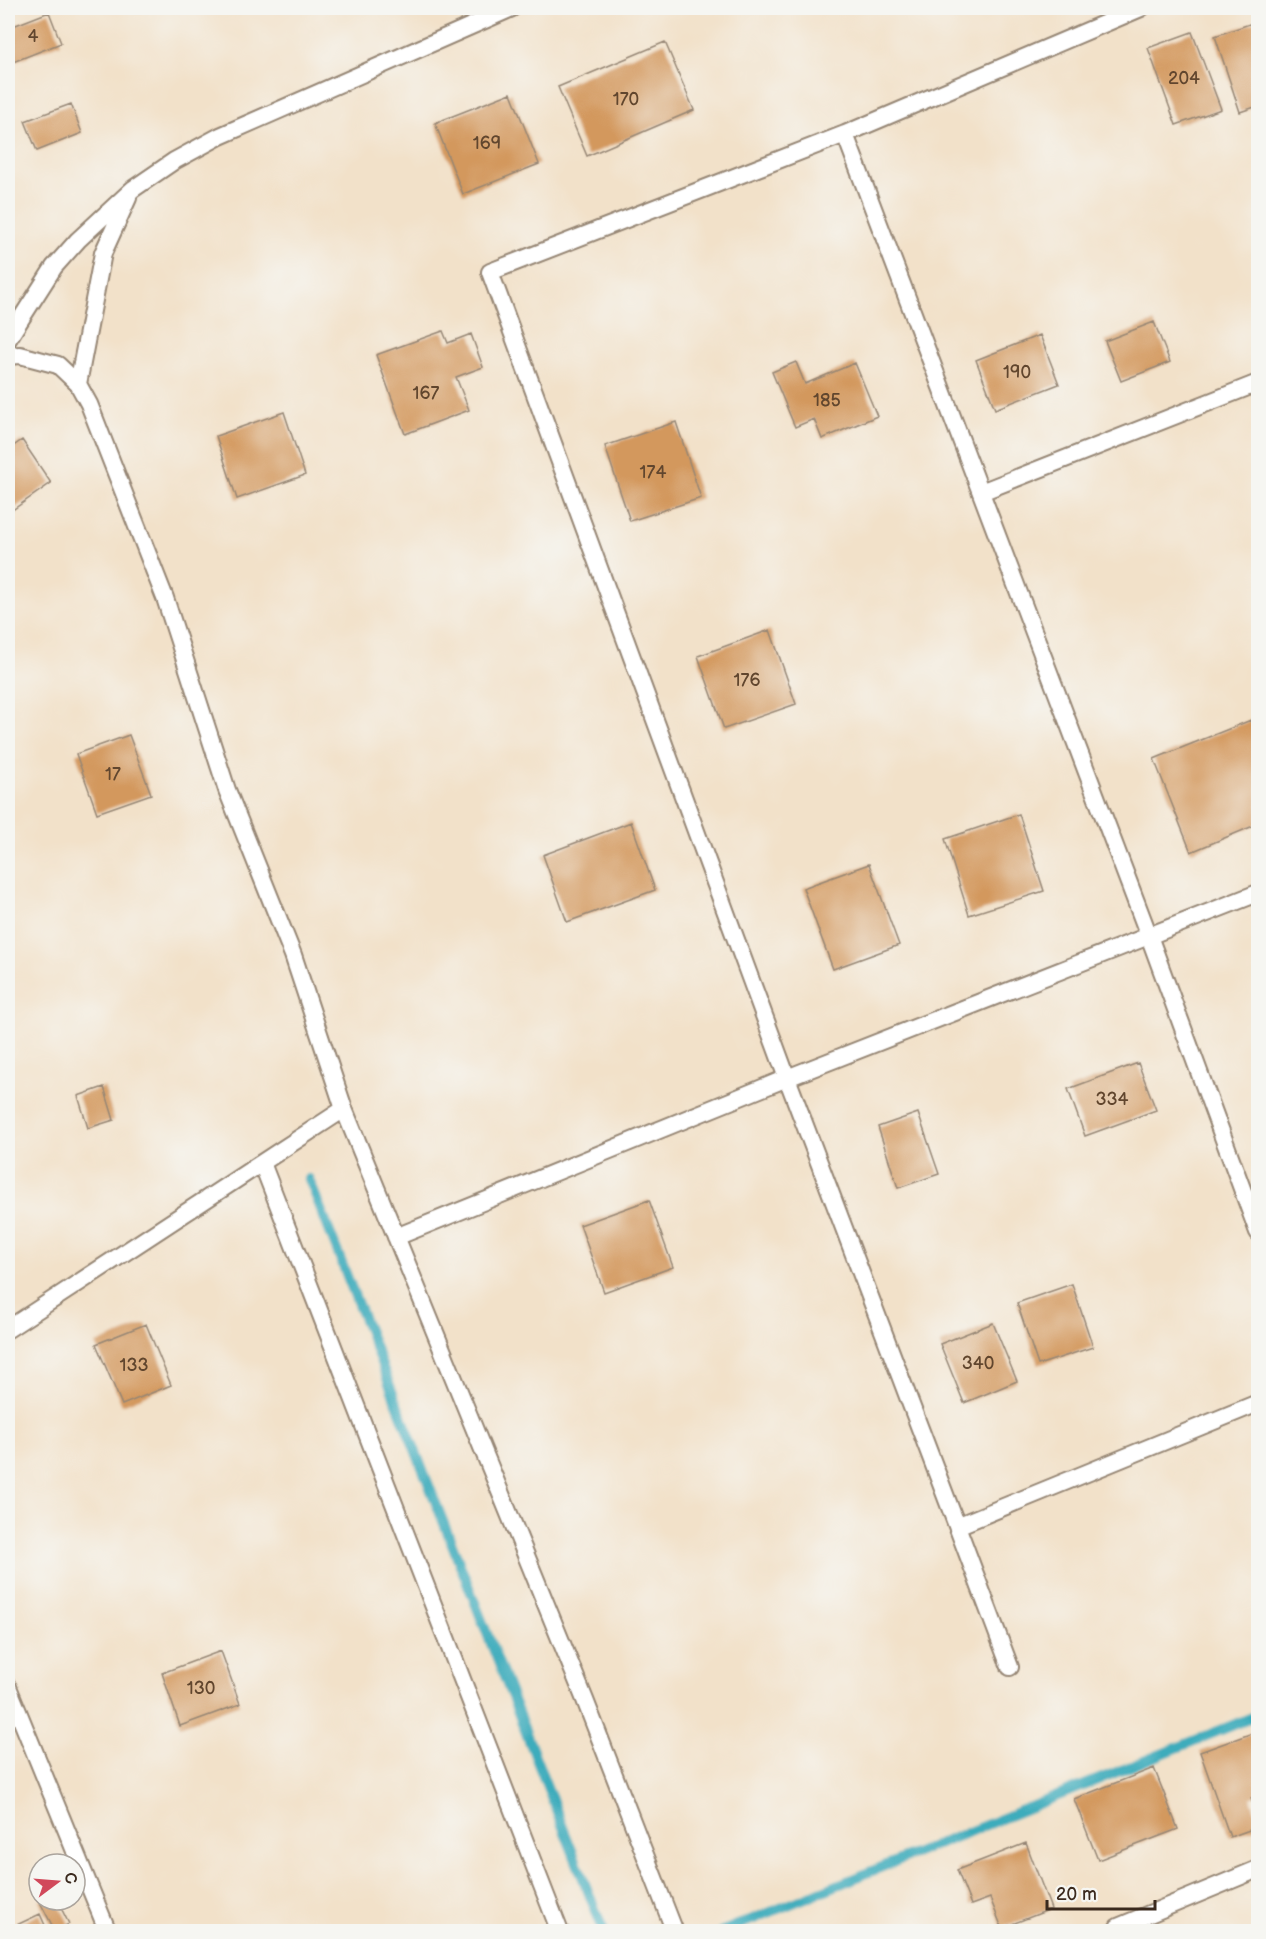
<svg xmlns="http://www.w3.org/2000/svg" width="1266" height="1939" font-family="'Balsamiq Sans',sans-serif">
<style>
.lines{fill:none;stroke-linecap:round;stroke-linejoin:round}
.stream{stroke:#3eacbc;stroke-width:10}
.building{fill:#d3985d}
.lane-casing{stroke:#968674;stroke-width:20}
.lane{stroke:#fff;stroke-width:16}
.labels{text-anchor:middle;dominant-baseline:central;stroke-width:5;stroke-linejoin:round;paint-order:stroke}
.number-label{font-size:18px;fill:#61462e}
</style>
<rect width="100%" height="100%" fill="#f6f6f2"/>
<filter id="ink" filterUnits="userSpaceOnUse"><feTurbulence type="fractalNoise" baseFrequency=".0167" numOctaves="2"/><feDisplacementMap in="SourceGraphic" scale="12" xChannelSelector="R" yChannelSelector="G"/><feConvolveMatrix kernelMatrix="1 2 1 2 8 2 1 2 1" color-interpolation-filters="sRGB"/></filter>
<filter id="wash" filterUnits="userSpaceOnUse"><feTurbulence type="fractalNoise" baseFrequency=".008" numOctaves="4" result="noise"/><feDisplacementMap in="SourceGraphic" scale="24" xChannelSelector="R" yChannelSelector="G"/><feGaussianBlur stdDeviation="1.35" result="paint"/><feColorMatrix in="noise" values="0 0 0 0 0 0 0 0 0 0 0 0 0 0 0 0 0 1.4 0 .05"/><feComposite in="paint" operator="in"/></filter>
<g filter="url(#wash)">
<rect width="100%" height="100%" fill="#f2e1c9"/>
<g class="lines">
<path class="stream" d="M 309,1179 L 604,1932
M 721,1932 L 1258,1715"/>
</g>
<g id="blocks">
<path class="building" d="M 49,12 L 61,43 L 8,64 L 8,28 Z
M 1258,21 L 1258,106 L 1240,112 L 1215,36 Z
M 1192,32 L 1221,109 L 1176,125 L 1148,48 Z
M 665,42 L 694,110 L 587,156 L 558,87 Z
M 511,93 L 539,164 L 463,194 L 435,123 Z
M 71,104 L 82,133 L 37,151 L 25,121 Z
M 1154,322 L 1170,362 L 1121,381 L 1105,341 Z
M 443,331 L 448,343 L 471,334 L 483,367 L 456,377 L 469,410 L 405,434 L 376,355 Z
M 1040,335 L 1059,384 L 995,409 L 976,360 Z
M 796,362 L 805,384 L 855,363 L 877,416 L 822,439 L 814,419 L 795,427 L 772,372 Z
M 284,412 L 305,475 L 237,499 L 216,436 Z
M 676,422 L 701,498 L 630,521 L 605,446 Z
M 22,440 L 51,483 L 8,513 L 8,450 Z
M 770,630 L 796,704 L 724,729 L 698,656 Z
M 1251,720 L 1258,738 L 1258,824 L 1191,852 L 1154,759 Z
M 129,735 L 151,794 L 97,813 L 76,754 Z
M 1019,814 L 1044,891 L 969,915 L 945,839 Z
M 631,822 L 655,890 L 567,922 L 543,855 Z
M 869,864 L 899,945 L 833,969 L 803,888 Z
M 1138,1063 L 1156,1110 L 1085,1136 L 1068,1089 Z
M 104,1087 L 114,1120 L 88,1128 L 78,1096 Z
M 918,1113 L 939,1174 L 898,1188 L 878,1127 Z
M 649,1200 L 673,1267 L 604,1292 L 580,1225 Z
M 1072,1284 L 1093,1347 L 1038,1365 L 1017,1303 Z
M 993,1323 L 1017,1381 L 964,1403 L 940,1344 Z
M 146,1324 L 171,1385 L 122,1405 L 96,1344 Z
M 221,1651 L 240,1704 L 180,1726 L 162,1673 Z
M 1258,1731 L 1258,1795 L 1251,1798 L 1258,1820 L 1258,1827 L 1230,1837 L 1200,1752 Z
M 1154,1768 L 1178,1829 L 1098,1860 L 1074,1799 Z
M 1026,1843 L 1051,1909 L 1002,1928 L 990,1898 L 971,1905 L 957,1870 Z
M 39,1900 L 57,1900 L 69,1924 L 55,1931 Z
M 40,1914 L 48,1932 L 8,1932 L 8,1929 Z"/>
</g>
</g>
<g filter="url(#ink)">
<use href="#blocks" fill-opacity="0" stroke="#968674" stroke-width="1.5"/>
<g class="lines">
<g class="lane-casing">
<path id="lane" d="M 1141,8 L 845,134 L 490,272 L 787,1078 L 1258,893
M 845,134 L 1149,936 L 1258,1232
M 8,339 L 54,267 L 78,240 L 133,189 L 174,161 L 220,136 L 512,8
M 8,356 L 20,355 L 58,365 L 78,384 L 89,404 L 165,598 L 227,790 L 293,955 L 344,1109 L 585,1700 L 675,1932
M 78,384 L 103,253 L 128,198
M 981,492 L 1258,383
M 262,1163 L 560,1932
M 396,1237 L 787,1078 L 957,1526 L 1258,1403
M 8,1329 L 344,1109
M 957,1526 L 1010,1667
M 8,1687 L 108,1932
M 1120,1932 L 1118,1927 L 1258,1869"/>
</g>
<use href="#lane" class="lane"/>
</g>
</g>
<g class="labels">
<g class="number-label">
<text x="33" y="36">4</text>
<text x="1184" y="78">204</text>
<text x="626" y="99">170</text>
<text x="487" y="143">169</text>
<text x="1017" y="372">190</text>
<text x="426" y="393">167</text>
<text x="827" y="400">185</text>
<text x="653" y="472">174</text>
<text x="747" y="680">176</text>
<text x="113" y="774">17</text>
<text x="1112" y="1099">334</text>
<text x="978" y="1363">340</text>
<text x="134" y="1365">133</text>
<text x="201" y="1688">130</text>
</g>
</g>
<rect width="1266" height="1939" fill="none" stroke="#f6f6f2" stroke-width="30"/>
<g transform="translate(57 1882) rotate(74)"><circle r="28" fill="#f6f6f2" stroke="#aba49d" stroke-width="1.5"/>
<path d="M0-4.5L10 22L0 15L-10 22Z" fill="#d1495b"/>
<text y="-9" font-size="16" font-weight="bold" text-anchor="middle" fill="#3b2a1e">С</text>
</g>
<path d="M1047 1900v9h108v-9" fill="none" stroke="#3b2a1e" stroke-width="3"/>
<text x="1056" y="1900" font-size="18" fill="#3b2a1e" stroke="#f6f6f2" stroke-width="4.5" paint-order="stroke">20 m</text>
</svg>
